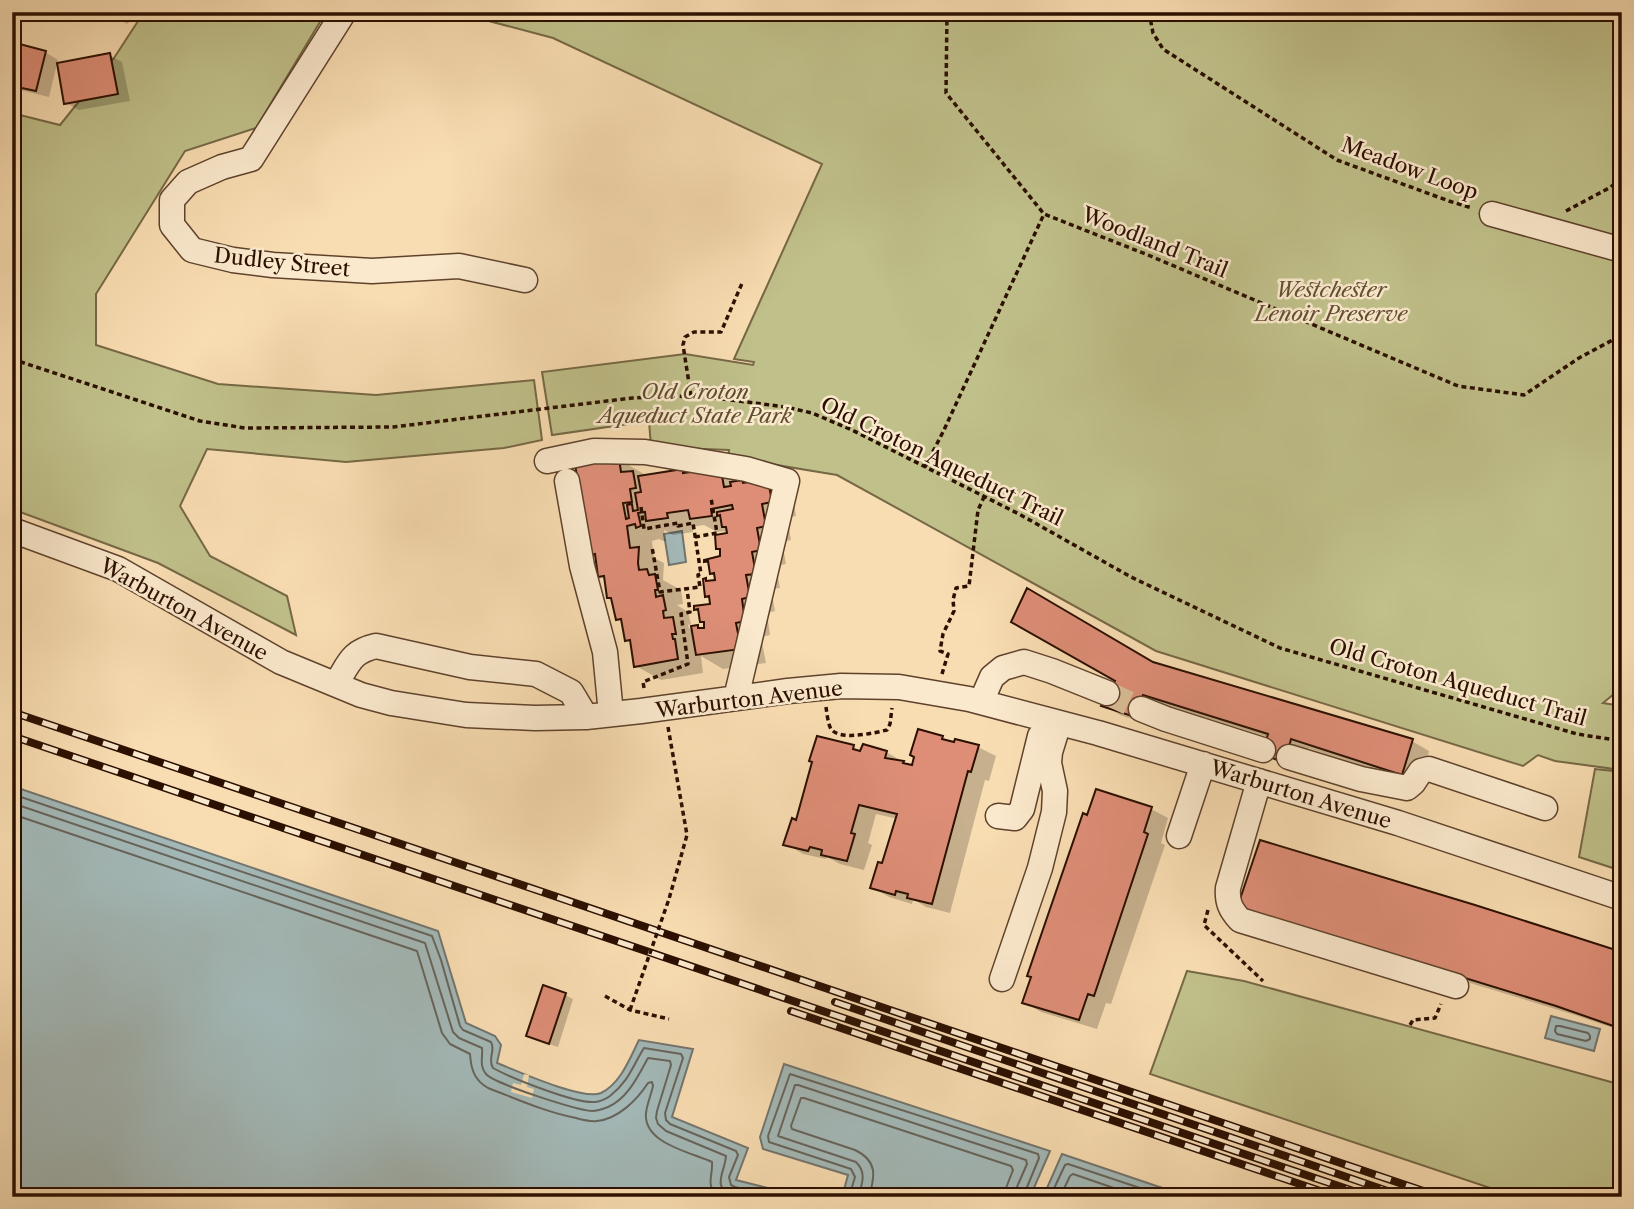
<svg xmlns="http://www.w3.org/2000/svg" width="1634" height="1209" font-family="'Libre Caslon Text',serif">
<style>
.green{fill:#c0c08a;stroke:#766845;stroke-width:2}
.water{fill:#a3b9b8;stroke:#73756e;stroke-width:2}
.pier{fill:#f9ddb2}
.shadow{fill:#0003;fill-rule:evenodd}
.lines{fill:none;stroke-linecap:round;stroke-linejoin:round}
.shore{stroke:#67645c;stroke-width:2}
.building{fill:#de8e77;stroke:#2b0f00;stroke-width:2}
.minor-tunnel{stroke:#dabe97;stroke-width:24;stroke-dasharray:24 12;stroke-linecap:butt}
.minor-casing{stroke:#5e422c;stroke-width:27}
.path{stroke:#2b0f00;stroke-width:3.5;stroke-dasharray:5 3.5;stroke-linecap:butt}
.minor{stroke:#fbe9cd;stroke-width:24}
.rail-casing{stroke:#2b0f00;stroke-width:8}
.rail{stroke:#fbe9cd;stroke-width:5;stroke-dasharray:16;stroke-linecap:butt}
.path-bridge{stroke:#2b0f00;stroke-width:3.5;stroke-dasharray:5 3.5;stroke-linecap:butt}
.labels{text-anchor:middle;dominant-baseline:central;stroke-width:5;stroke-linejoin:round;paint-order:stroke}
.street-label{font-size:21px;fill:#2b0f00;stroke:#fbe9cd}
.park-label{font-size:21px;font-style:italic;fill:#5f4d30;stroke:#fbe9cd}
</style>
<rect width="100%" height="100%" fill="#f9ddb2"/>
<filter id="stains"><feTurbulence type="fractalNoise" baseFrequency=".00286" numOctaves="4"/><feColorMatrix values="0 0 0 0 .2 0 0 0 0 .09 0 0 0 0 .02 0 0 0 .5 -.17"/></filter>
<radialGradient id="worn" r=".72"><stop offset=".6" stop-color="#630" stop-opacity="0"/><stop offset="1" stop-color="#630" stop-opacity=".3"/></radialGradient>
<path class="green" d="M 144,12 L 326,12 L 256,128 L 185,151 L 96,294 L 96,345 L 218,384 L 376,395 L 534,380 L 542,440 L 504,448 L 346,462 L 207,449 L 180,506 L 210,556 L 287,596 L 296,635 L 158,563 L 12,509 L 12,113 L 60,125 L 114,58 Z
M 455,12 L 1622,12 L 1622,623 L 1619,634 L 1621,688 L 1603,703 L 1622,706 L 1622,770 L 1555,761 L 1538,755 L 1523,766 L 1156,651 L 837,475 L 728,457 L 729,450 L 651,447 L 649,421 L 552,435 L 542,372 L 685,354 L 753,365 L 754,362 L 734,359 L 822,164 L 553,38 Z
M 1595,769 L 1622,772 L 1622,871 L 1579,857 Z
M 1187,971 L 1244,981 L 1622,1085 L 1622,1197 L 1517,1197 L 1150,1074 Z"/>
<path class="water" d="M 682,531 L 686,562 L 669,565 L 664,534 Z
M 12,786 L 438,931 L 466,1023 L 495,1036 L 501,1045 L 497,1063 C 517,1071 584,1101 601,1093 C 621,1083 630,1058 639,1040 L 693,1049 L 672,1117 L 748,1148 L 736,1180 L 804,1197 L 12,1197 Z
M 1551,1016 L 1600,1029 L 1594,1051 L 1545,1038 Z
M 784,1064 L 1050,1151 L 1030,1197 L 842,1197 L 848,1175 L 763,1149 L 760,1137 Z
M 1062,1154 L 1189,1197 L 1043,1197 Z"/>
<path class="pier" d="M 524,1074 L 529,1075 L 527,1087 L 534,1089 L 532,1098 L 511,1092 L 513,1083 L 521,1085 Z"/>
<path class="shadow" d="M 110,12 L 141,12 L 127,24 L 114,17 Z
M 12,44 L 45,52 L 58,60 L 49,97 L 12,88 Z
M 109,55 L 122,62 L 130,101 L 79,110 L 66,103 Z
M 618,459 L 644,474 L 645,477 L 682,471 L 688,474 L 721,472 L 739,483 L 746,485 L 767,481 L 793,496 L 796,516 L 787,518 L 791,540 L 782,542 L 786,564 L 776,566 L 780,588 L 771,589 L 775,611 L 767,613 L 770,635 L 761,637 L 766,663 L 723,669 L 701,656 L 703,673 L 661,680 L 636,666 L 632,643 L 626,640 L 624,622 L 618,619 L 613,599 L 609,597 L 606,579 L 600,576 L 597,557 L 592,554 ZM 704,525 L 717,532 L 729,531 L 729,535 L 718,548 L 722,550 L 722,558 L 712,573 L 716,575 L 717,581 L 706,596 L 711,598 L 712,606 L 696,609 L 700,611 L 702,621 L 706,624 L 706,629 L 702,630 L 698,627 L 693,631 L 689,628 L 688,625 L 691,624 L 688,612 L 677,605 L 683,604 L 681,590 L 663,580 L 664,563 L 654,558 L 652,541 L 659,539 L 663,541 L 666,541 L 664,530 L 673,535 L 693,532 L 692,527 Z
M 1153,664 L 1412,741 L 1429,751 L 1420,784 L 1308,748 L 1302,771 L 1281,763 L 1264,753 L 1268,737 L 1161,704 L 1152,726 L 1120,715 L 1104,705 Z
M 942,737 L 955,745 L 978,747 L 996,756 L 989,781 L 985,780 L 950,913 L 926,907 L 913,899 L 912,904 L 889,897 L 872,887 L 884,864 L 898,819 L 876,814 L 868,843 L 872,845 L 864,870 L 840,864 L 827,857 L 826,859 L 803,854 L 786,844 L 853,747 L 862,752 L 886,752 L 914,768 Z
M 1151,809 L 1168,818 L 1161,843 L 1165,845 L 1111,1004 L 1106,1003 L 1097,1029 L 1041,1012 L 1024,1002 Z
M 1256,918 L 1622,954 L 1622,1031 L 1575,1015 Z
M 565,995 L 573,999 L 558,1047 L 536,1040 L 528,1035 Z"/>
<g class="lines">
<path class="shore" d="M 12,794 L 432,936 L 441,960 L 460,1026 L 463,1030 L 491,1042 C 496,1051 487,1059 493,1068 C 511,1078 576,1104 595,1102 C 599,1102 606,1099 610,1096 C 629,1081 632,1067 644,1048 L 681,1054 L 683,1058 L 665,1113 L 666,1120 L 670,1124 L 736,1151 L 738,1155 L 729,1177 L 731,1185 L 735,1187 L 774,1197
M 12,803 L 425,943 L 453,1032 L 459,1038 L 482,1048 C 483,1057 479,1066 486,1074 C 495,1084 576,1110 592,1111 C 598,1111 603,1109 608,1107 C 628,1098 638,1076 648,1058 L 670,1061 L 671,1065 L 657,1111 L 656,1118 L 658,1124 L 666,1131 L 726,1156 C 725,1173 709,1189 737,1197
M 12,814 L 417,951 L 442,1033 L 450,1044 L 470,1054 C 471,1069 474,1080 488,1088 C 517,1099 545,1112 576,1118 C 583,1120 590,1122 597,1121 C 618,1119 637,1100 648,1083 L 652,1082 L 653,1086 C 651,1095 647,1104 646,1113 C 643,1143 690,1152 712,1162 C 713,1176 706,1182 716,1197
M 1556,1026 L 1560,1026 L 1588,1033 L 1590,1036 L 1590,1039 L 1586,1041 L 1557,1034 L 1555,1031 Z
M 849,1197 L 855,1177 L 851,1169 L 769,1142 L 768,1136 L 790,1074 L 1038,1154 L 1039,1158 L 1025,1192 L 1024,1197
M 858,1197 C 862,1184 867,1173 856,1162 L 778,1136 L 795,1085 L 798,1085 L 1026,1160 L 1027,1164 L 1016,1189 L 1015,1197
M 869,1197 C 875,1176 878,1161 855,1150 L 792,1129 L 791,1126 L 801,1098 L 804,1098 L 1011,1166 L 1013,1170 L 1006,1188 L 1005,1197
M 1050,1197 L 1065,1165 L 1068,1164 L 1167,1197
M 1060,1197 L 1070,1176 L 1073,1174 L 1140,1197"/>
</g>
<path class="building" d="M 12,42 L 46,51 L 36,91 L 12,86 Z
M 110,53 L 118,94 L 64,104 L 57,63 Z
M 619,458 L 621,472 L 633,471 L 636,488 L 630,489 L 632,502 L 623,503 L 626,519 L 629,518 L 627,505 L 632,504 L 633,511 L 638,510 L 635,493 L 641,492 L 638,476 L 683,469 L 683,473 L 705,470 L 721,470 L 724,487 L 731,486 L 730,482 L 742,480 L 743,483 L 768,479 L 772,502 L 762,504 L 766,526 L 757,528 L 761,550 L 752,552 L 756,574 L 746,575 L 750,597 L 742,599 L 745,621 L 736,623 L 741,649 L 696,655 L 691,626 L 698,625 L 698,628 L 704,628 L 704,622 L 700,622 L 698,609 L 694,610 L 694,606 L 710,604 L 709,596 L 705,597 L 703,579 L 706,578 L 706,581 L 715,580 L 714,573 L 710,574 L 708,561 L 704,562 L 704,560 L 720,556 L 720,549 L 716,549 L 715,535 L 727,533 L 726,527 L 722,527 L 720,515 L 717,516 L 717,512 L 733,509 L 732,505 L 711,509 L 712,516 L 690,519 L 688,510 L 667,513 L 668,518 L 646,521 L 645,512 L 638,513 L 641,526 L 636,528 L 635,524 L 627,526 L 630,548 L 639,547 L 638,563 L 639,570 L 647,569 L 649,575 L 655,574 L 658,590 L 655,590 L 656,597 L 663,595 L 666,610 L 663,611 L 664,618 L 673,617 L 676,634 L 672,634 L 673,639 L 675,639 L 678,659 L 634,667 L 630,640 L 625,641 L 621,619 L 616,620 L 611,598 L 607,598 L 604,576 L 598,577 L 595,554 L 591,555 L 575,465 Z
M 1027,588 L 1153,662 L 1413,739 L 1402,775 L 1291,739 L 1285,763 L 1262,754 L 1268,734 L 1143,695 L 1135,717 L 1101,706 L 1115,681 L 1011,622 Z
M 918,729 L 943,736 L 942,739 L 954,742 L 955,739 L 979,745 L 971,772 L 968,771 L 932,904 L 907,898 L 908,894 L 896,891 L 895,895 L 870,888 L 878,862 L 882,863 L 897,814 L 859,805 L 851,833 L 855,834 L 847,861 L 821,855 L 822,850 L 810,847 L 808,851 L 783,845 L 792,818 L 796,820 L 812,762 L 809,761 L 817,736 L 854,745 L 853,749 L 860,751 L 863,744 L 887,751 L 885,758 L 904,761 L 903,763 L 912,765 L 914,757 L 910,755 Z
M 1096,789 L 1152,807 L 1144,832 L 1148,834 L 1094,996 L 1088,994 L 1079,1020 L 1022,1003 L 1031,977 L 1027,976 L 1083,813 L 1087,815 Z
M 1260,840 L 1475,905 L 1622,952 L 1622,1029 L 1556,1006 L 1237,908 Z
M 543,985 L 566,993 L 549,1044 L 526,1036 Z"/>
<g class="lines">
<path class="minor-tunnel" d="M 1107,693 L 1141,709"/>
<g class="minor-casing">
<path id="minor" d="M 344,12 L 251,159 L 222,167 L 188,182 L 172,200 L 172,225 L 192,250 L 233,260 L 273,265 L 372,271 L 459,266 L 525,280
M 1492,214 L 1622,250
M 547,461 L 594,451 L 645,452 L 746,469 L 787,481 L 736,698
M 567,481 L 582,566 L 605,652 L 611,714
M 12,530 L 118,569 L 281,662 L 361,695 L 391,703 L 466,715 L 535,718 L 586,717 L 641,711 L 788,691 L 841,686 L 899,687 L 969,699 L 1098,733 L 1398,823 L 1622,898
M 336,684 C 349,664 350,652 376,646 L 470,667 L 536,674 L 571,692 L 586,717
M 981,702 L 992,677 L 1003,668 L 1024,662 L 1052,671 L 1107,693
M 1141,709 L 1166,719 L 1263,750
M 1289,757 L 1361,779 L 1407,788 L 1413,783 L 1421,771 L 1429,769 L 1545,808
M 1259,781 L 1228,888 C 1227,902 1230,909 1240,920 L 1456,986
M 998,816 L 1015,818 L 1022,809 L 1040,736
M 1179,836 L 1203,764
M 1002,979 L 1040,868 L 1054,812 L 1055,791 L 1049,763 L 1050,752 L 1059,723"/>
</g>
<path class="path" d="M 947,12 L 946,93 L 1044,214 L 1148,255 L 1458,386 L 1524,395 L 1579,358 L 1622,335
M 1149,12 L 1153,33 L 1163,49 L 1337,160 L 1449,201 L 1472,208
M 1566,211 L 1611,187 L 1622,176
M 12,359 L 200,421 L 245,428 L 393,427 L 632,398 L 669,396 L 707,397 L 786,407 L 812,413 L 852,430 L 1019,514 L 1131,577 L 1280,648 L 1577,734 L 1622,741
M 691,396 L 683,345 L 685,337 L 694,332 L 721,332 L 743,281
M 925,467 L 943,432 L 1044,214
M 641,507 L 644,529 L 678,523 L 678,526 L 693,523 L 701,574 L 698,575 L 700,587 L 660,592 L 652,547
M 695,537 L 717,533 L 711,498
M 942,674 L 948,654 L 940,651 L 943,634 L 954,611 L 953,600 L 956,588 L 969,586 L 978,510 L 984,497
M 644,688 L 643,682 L 688,664 L 681,614 L 690,612 L 687,589
M 826,707 C 827,714 828,724 831,729 C 840,741 874,733 887,730 L 890,724 L 892,708
M 668,727 L 687,835 L 669,899
M 1614,873 L 1622,856
M 1208,910 L 1204,925 L 1263,981
M 605,996 L 630,1010 L 669,1019
M 1410,1025 L 1413,1020 L 1435,1018 L 1441,1004"/>
<use href="#minor" class="minor"/>
<g class="rail-casing">
<path id="rail" d="M 12,712 L 1441,1197
M 12,736 L 1371,1197
M 835,1002 L 1405,1197
M 791,1011 L 1338,1197"/>
</g>
<use href="#rail" class="rail"/>
<path class="path-bridge" d="M 630,1010 L 669,899"/>
</g>
<g class="labels">
<g class="street-label">
<text transform="translate(1410 168) rotate(20)">Meadow Loop</text>
<text transform="translate(1155 242) rotate(22)">Woodland Trail</text>
<text transform="translate(282 262) rotate(6)">Dudley Street</text>
<text transform="translate(942 461) rotate(26)">Old Croton Aqueduct Trail</text>
<text transform="translate(184 609) rotate(29)">Warburton Avenue</text>
<text transform="translate(1458 682) rotate(16)">Old Croton Aqueduct Trail</text>
<text transform="translate(749 699) rotate(-7)">Warburton Avenue</text>
<text transform="translate(1301 794) rotate(17)">Warburton Avenue</text>
</g>
<g class="park-label">
<text x="1331" y="289">Westchester<tspan x="1331" dy="24">Lenoir Preserve</tspan></text>
<text x="695" y="391">Old Croton<tspan x="695" dy="24">Aqueduct State Park</tspan></text>
</g>
</g>
<rect width="1634" height="1209" fill="none" stroke="#f9ddb2" stroke-width="42"/>
<rect x="14" y="14" width="1606" height="1181" fill="none" stroke="#2b0f00" stroke-width="3.5"/>
<rect x="21" y="21" width="1592" height="1167" fill="none" stroke="#2b0f00" stroke-width="2"/>
<rect width="100%" height="100%" filter="url(#stains)"/>
<rect width="100%" height="100%" fill="url(#worn)"/>
</svg>
